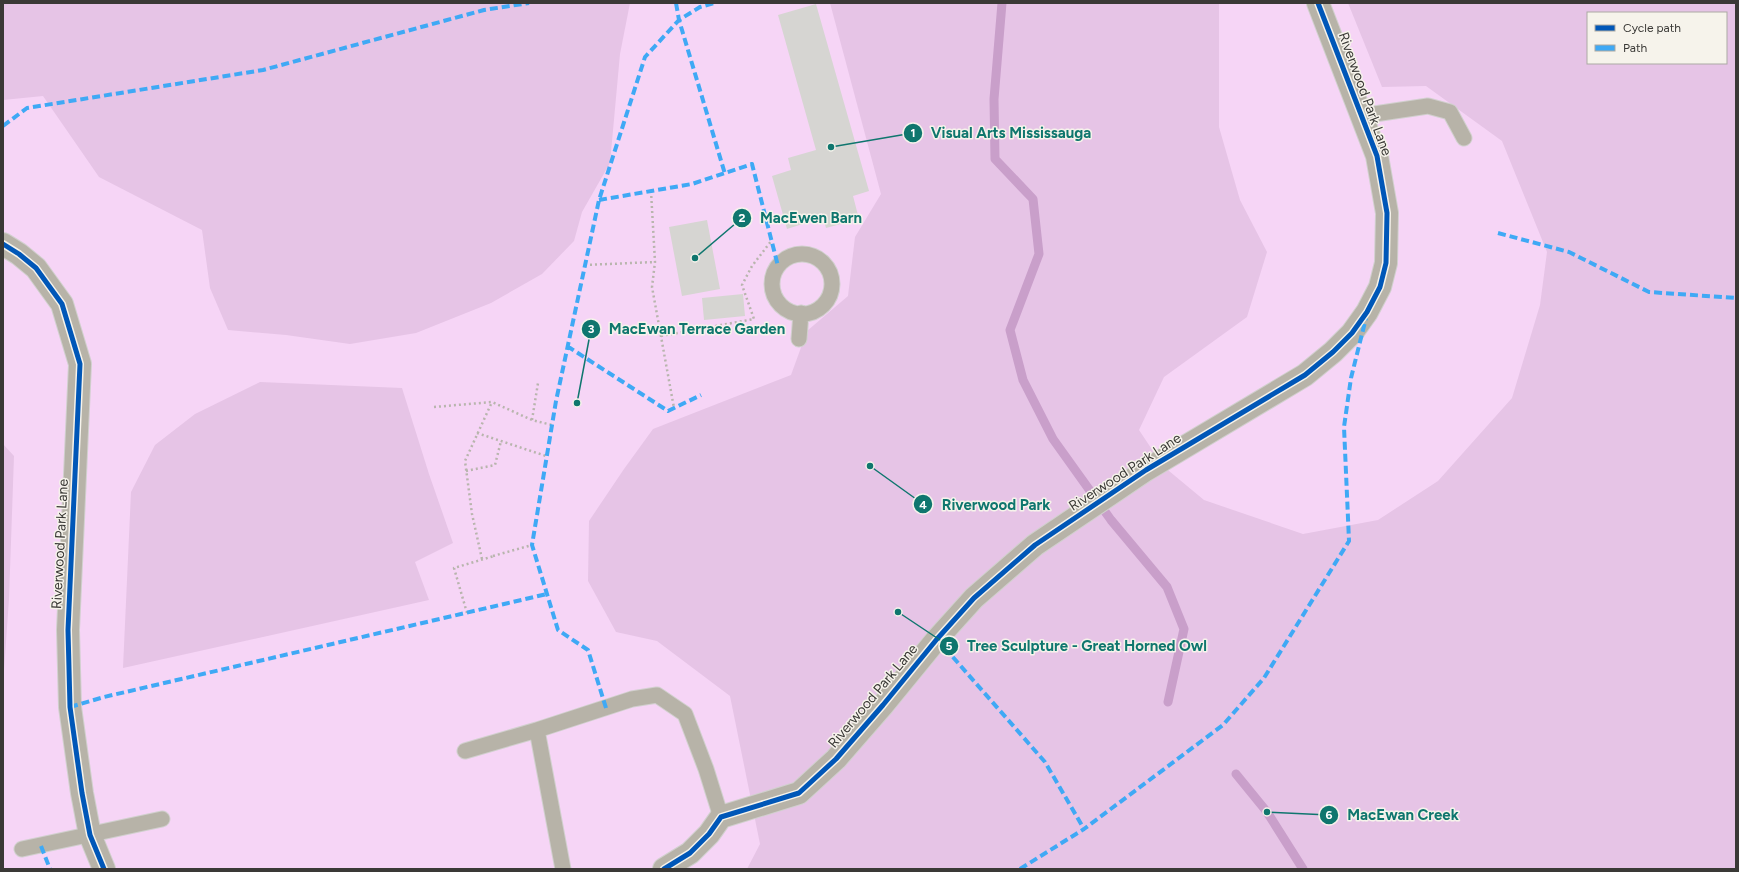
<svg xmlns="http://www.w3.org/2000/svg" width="1739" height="872" font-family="Figtree,sans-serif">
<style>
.green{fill:#f6d5f6;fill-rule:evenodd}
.forest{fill:#e6c4e6;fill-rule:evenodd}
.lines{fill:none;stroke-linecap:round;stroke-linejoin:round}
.stream{stroke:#c99fca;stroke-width:9}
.building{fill:#d6d5d2}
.lane-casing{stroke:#d1d0ce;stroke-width:17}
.street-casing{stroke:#d1d0ce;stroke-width:24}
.path{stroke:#b8b5ad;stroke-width:2.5;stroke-dasharray:2 3;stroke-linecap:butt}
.lane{stroke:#b7b3a8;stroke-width:15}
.street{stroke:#b7b3a8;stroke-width:22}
.quiet{stroke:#3fa9f5;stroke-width:4;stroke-dasharray:8 4;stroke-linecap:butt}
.cycleway-casing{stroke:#f6f3eb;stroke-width:8}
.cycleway{stroke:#0057b8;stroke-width:5}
.labels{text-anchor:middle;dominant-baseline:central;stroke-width:3;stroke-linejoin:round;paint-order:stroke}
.street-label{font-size:14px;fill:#3a3936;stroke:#f6f3eb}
.leader{fill:none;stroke:#0f766e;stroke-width:1.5}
.callout-dot{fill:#0f766e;stroke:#f6f3eb;stroke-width:1.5}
.mark-label{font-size:12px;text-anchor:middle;font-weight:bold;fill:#fff}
.callout-label{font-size:15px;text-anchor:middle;font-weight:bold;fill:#0f766e;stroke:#f6f3eb;stroke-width:3;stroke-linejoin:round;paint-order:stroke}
</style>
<rect width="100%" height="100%" fill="#f3f2ee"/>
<path class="green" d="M 3,3 L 1736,3 L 1736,869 L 3,869 ZM 1588,13 L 1726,13 L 1726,63 L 1588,63 Z"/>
<path class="forest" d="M 3,3 L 630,3 L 620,54 L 610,163 L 582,212 L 574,241 L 542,274 L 491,303 L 416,333 L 350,344 L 286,335 L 228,330 L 210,288 L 202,230 L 99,177 L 43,96 L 3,100 Z
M 830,3 L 1219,3 L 1219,127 L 1240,200 L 1267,252 L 1247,317 L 1164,377 L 1139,430 L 1163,466 L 1204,500 L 1303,534 L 1378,520 L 1438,481 L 1512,398 L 1540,305 L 1547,252 L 1502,141 L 1426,86 L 1382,87 L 1348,3 L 1736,3 L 1736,869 L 747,869 L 760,844 L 730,696 L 657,641 L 616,632 L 588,581 L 589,521 L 624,469 L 653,429 L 791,375 L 807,331 L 848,296 L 855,237 L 881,194 ZM 1588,13 L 1726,13 L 1726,63 L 1588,63 Z
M 260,382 L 402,388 L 429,474 L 453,543 L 415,562 L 429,600 L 123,668 L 131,492 L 155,445 L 195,414 Z
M 3,444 L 14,456 L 9,599 L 3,685 Z"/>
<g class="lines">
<path class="stream" d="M 1002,3 L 994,99 L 995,159 L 1033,199 L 1039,254 L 1010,330 L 1023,380 L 1053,439 L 1111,520 L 1167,587 L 1184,629 L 1168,702
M 1236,774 L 1267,812 L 1303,869"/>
</g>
<path class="building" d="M 816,4 L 869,191 L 853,196 L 859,219 L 826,228 L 822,213 L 810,217 L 812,221 L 787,229 L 772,176 L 791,170 L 788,158 L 816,150 L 778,15 Z
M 707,220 L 720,289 L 682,296 L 669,227 Z
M 743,294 L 745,316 L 704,320 L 702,298 Z"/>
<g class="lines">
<g class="lane-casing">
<path id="lane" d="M 1361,116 L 1428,106 L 1450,112 L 1464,138
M772 284a30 30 0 1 1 60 0a30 30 0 1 1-60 0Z
M 799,339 L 801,313
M 537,730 L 563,869
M 465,751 L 537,730 L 632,699 L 657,695 L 685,714 L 706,769 L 721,817
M 22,849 L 162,819"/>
</g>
<g class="street-casing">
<path id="street" d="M 3,244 L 19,254 L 36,268 L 62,304 L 80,364 L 68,630 L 70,707 L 82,793 L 90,835 L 104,869
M 664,869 L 690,853 L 709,834 L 721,817 L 799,793 L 836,759 L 883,705 L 937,639 L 974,598 L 1035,545 L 1146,470 L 1305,375 L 1333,352 L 1352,333 L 1367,312 L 1380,287 L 1386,263 L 1387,213 L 1377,156 L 1318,3"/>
</g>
<path class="path" d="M 651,191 L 655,262 L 652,287 L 674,408
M 585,265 L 655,262
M 661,336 L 754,319 L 742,285 L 752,266 L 772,240
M 434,407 L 492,402 L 532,420 L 552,425
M 532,420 L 538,383
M 477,433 L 546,456
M 466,471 L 495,465 L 501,441
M 493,556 L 532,545
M 482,559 L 472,514 L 465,461 L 492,402
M 467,613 L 454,568 L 494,556"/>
<use href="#lane" class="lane"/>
<use href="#street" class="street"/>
<path class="quiet" d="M 676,3 L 679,20 L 725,174
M 3,126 L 27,108 L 263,70 L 484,10 L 529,3
M 599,200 L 692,184 L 752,164 L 778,266
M 1498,233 L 1569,252 L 1649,292 L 1736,298
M 567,346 L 668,411 L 701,395
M 937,639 L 1045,762 L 1084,829
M 70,707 L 104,697 L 547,594
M 606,708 L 588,650 L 558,630 L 532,545 L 556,401 L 599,200 L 645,57 L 679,20 L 700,7 L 714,3
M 41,846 L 50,869
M 1020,869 L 1084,829 L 1223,725 L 1264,678 L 1349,541 L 1344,427 L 1351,378 L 1366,318"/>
<g class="cycleway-casing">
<path id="cycleway" d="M 3,244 L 19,254 L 36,268 L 62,304 L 80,364 L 68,630 L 70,707 L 82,793 L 90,835 L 104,869
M 664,869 L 690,853 L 709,834 L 721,817 L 799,793 L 836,759 L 883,705 L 937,639 L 974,598 L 1035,545 L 1146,470 L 1305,375 L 1333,352 L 1352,333 L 1367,312 L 1380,287 L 1386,263 L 1387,213 L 1377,156 L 1318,3"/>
</g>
<use href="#cycleway" class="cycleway"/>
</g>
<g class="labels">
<g class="street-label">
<text transform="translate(1365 94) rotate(70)">Riverwood Park Lane</text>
<text transform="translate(1125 472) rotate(-33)">Riverwood Park Lane</text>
<text transform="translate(60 544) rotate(-87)">Riverwood Park Lane</text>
<text transform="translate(873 696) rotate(-50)">Riverwood Park Lane</text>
</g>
</g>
<path class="leader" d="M831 147L913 133M695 258L742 218M577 403L591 329M870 466L923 504M898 612L949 646M1267 812L1329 815"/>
<g class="callout-dot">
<circle cx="831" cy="147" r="4"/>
<circle cx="695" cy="258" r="4"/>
<circle cx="577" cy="403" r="4"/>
<circle cx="870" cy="466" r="4"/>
<circle cx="898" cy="612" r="4"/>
<circle cx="1267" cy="812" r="4"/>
<circle cx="913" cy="133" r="10"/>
<circle cx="742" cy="218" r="10"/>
<circle cx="591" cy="329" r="10"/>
<circle cx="923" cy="504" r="10"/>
<circle cx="949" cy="646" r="10"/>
<circle cx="1329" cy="815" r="10"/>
</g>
<g class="mark-label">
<text x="913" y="137">1</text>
<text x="742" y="222">2</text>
<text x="591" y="333">3</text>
<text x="923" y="509">4</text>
<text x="949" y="650">5</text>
<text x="1329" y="819">6</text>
</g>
<g class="callout-label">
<text x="1011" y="138">Visual Arts Mississauga</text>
<text x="811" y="223">MacEwen Barn</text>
<text x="697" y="334">MacEwan Terrace Garden</text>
<text x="996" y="510">Riverwood Park</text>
<text x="1087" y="651">Tree Sculpture - Great Horned Owl</text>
<text x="1403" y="820">MacEwan Creek</text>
</g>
<rect width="1739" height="872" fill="none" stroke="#3a3936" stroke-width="8"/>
<rect x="1587" y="12" width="140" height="52" fill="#f6f3eb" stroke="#aba9a3"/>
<rect x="1595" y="25" width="20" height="6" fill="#0057b8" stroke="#aba9a3"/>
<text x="1623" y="32" font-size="12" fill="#3a3936">Cycle path</text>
<rect x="1595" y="45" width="20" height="6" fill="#3fa9f5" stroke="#aba9a3"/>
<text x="1623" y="52" font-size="12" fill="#3a3936">Path</text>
</svg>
